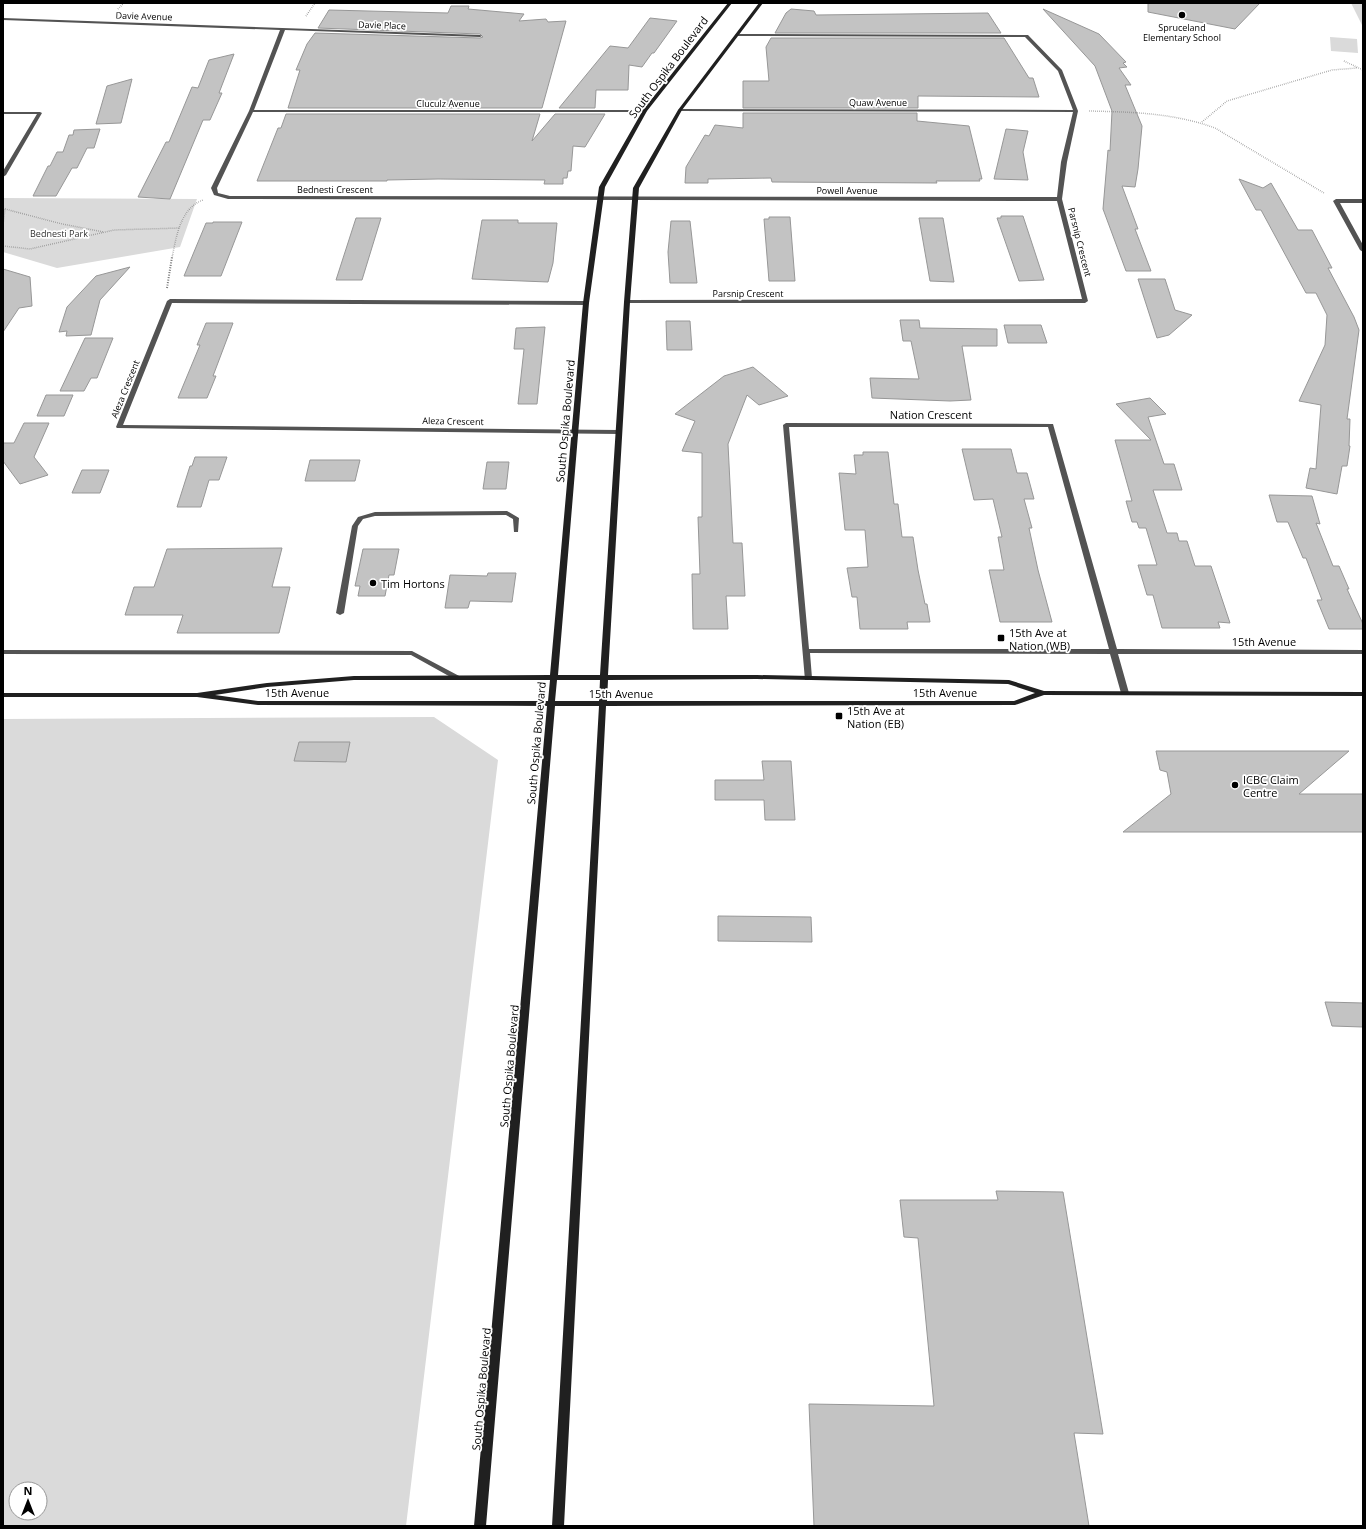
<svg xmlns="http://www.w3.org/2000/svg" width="1366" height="1529" font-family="'Open Sans',sans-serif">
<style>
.green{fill:#dadada;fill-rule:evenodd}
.building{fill:#c3c3c3;stroke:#979797}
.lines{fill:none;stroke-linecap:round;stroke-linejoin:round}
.path-far1{stroke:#757575;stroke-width:1.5;stroke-dasharray:0.5 1.5;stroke-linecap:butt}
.path{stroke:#757575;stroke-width:2;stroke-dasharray:1 1.5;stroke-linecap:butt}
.service{fill:#535353;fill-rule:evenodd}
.minor{fill:#535353;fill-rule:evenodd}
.secondary{fill:#202020;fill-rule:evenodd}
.poi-dot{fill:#000;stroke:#fff;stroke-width:1.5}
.labels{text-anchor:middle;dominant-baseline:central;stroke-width:3.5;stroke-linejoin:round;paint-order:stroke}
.far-street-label{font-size:9px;fill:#000;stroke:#fff}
.far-poi-label{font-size:9px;fill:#000;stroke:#fff}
.far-park-label{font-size:9px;fill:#313131;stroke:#fff}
.street-label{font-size:11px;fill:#000;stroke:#fff}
.poi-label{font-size:11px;fill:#000;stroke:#fff;text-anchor:start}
</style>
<rect width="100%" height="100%" fill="#fff"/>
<path class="green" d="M 1351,3 L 1363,3 L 1363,27 Z
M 1330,37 L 1357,39 L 1358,53 L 1331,51 Z
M 3,198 L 197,199 L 180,247 L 57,268 L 3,252 Z
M 434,717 L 498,760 L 406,1526 L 3,1526 L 3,719 ZM 16,1489 L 40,1489 L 40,1513 L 16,1513 Z"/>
<path class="building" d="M 1148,3 L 1260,3 L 1235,29 L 1148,12 Z
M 451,6 L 469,6 L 468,9 L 524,14 L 519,21 L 546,19 L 548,22 L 566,21 L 542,108 L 288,108 L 300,70 L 296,70 L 307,44 L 315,33 L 480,38 L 483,37 L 480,34 L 318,28 L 329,10 L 448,13 Z
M 791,9 L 814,11 L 816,15 L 988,13 L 1001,33 L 775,33 L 786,13 Z
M 1043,9 L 1099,34 L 1126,62 L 1123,63 L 1127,67 L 1119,68 L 1131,85 L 1125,85 L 1142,126 L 1138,169 L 1135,187 L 1122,186 L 1138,229 L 1135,229 L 1151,271 L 1126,271 L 1103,209 L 1108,150 L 1110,151 L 1112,111 L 1095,66 Z
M 650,18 L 677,21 L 654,53 L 652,53 L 642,67 L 629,65 L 628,90 L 596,90 L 595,108 L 559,108 L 610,46 L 628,48 Z
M 771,38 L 1004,38 L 1029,78 L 1033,78 L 1039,97 L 918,96 L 918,108 L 743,108 L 743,81 L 769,81 L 766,47 Z
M 234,54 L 219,93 L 222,93 L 210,120 L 203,120 L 170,199 L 138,197 L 166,142 L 169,142 L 192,87 L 198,88 L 209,60 Z
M 132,79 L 121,123 L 96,124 L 107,86 Z
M 743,113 L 917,113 L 917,121 L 969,126 L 982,179 L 979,179 L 980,181 L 936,181 L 937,183 L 772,182 L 771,178 L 708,179 L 708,183 L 685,183 L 686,167 L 705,135 L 709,136 L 715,125 L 743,128 Z
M 286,114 L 540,114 L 532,141 L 555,114 L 605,114 L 585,147 L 573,146 L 571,171 L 568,171 L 567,178 L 563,178 L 563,184 L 544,184 L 545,180 L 438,179 L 387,180 L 387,181 L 257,181 L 278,128 L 281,128 Z
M 100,129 L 94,148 L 87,148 L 77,168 L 72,168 L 56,196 L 33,196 L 48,166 L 50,166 L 57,152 L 63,152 L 69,135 L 73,135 L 74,130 Z
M 1006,129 L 1028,131 L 1023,152 L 1028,180 L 994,179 Z
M 1239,179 L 1263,188 L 1271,183 L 1298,230 L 1312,230 L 1332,268 L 1328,268 L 1354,317 L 1359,330 L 1347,419 L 1350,419 L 1349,446 L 1350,446 L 1347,466 L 1342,466 L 1337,494 L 1306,488 L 1310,468 L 1316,469 L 1321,405 L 1299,401 L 1325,345 L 1327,315 L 1316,293 L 1306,293 L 1261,210 L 1256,210 Z
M 1001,216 L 1023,216 L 1044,280 L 1019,281 L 997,218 L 1001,218 Z
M 769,217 L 790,217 L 795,281 L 769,281 L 764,219 L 769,219 Z
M 356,218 L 381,218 L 362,280 L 336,280 Z
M 919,218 L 943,218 L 954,282 L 930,281 Z
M 482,220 L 518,220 L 518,223 L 557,223 L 553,263 L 548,282 L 472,279 Z
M 671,221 L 690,221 L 697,283 L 670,283 L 668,252 Z
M 213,222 L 242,222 L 221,276 L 184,276 L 206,223 L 213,223 Z
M 130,267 L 100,300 L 91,335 L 66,336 L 67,331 L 59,332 L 67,307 L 96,276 Z
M 3,269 L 30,277 L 32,306 L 19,308 L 3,332 Z
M 1138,279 L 1165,279 L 1175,310 L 1192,315 L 1169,335 L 1157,338 Z
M 900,320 L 919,320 L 920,328 L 997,329 L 997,346 L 962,346 L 971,400 L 950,401 L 872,398 L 870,378 L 919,379 L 911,341 L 903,341 Z
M 666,321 L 690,321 L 692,350 L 667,350 Z
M 206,323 L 233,323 L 213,376 L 216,376 L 207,398 L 178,398 L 200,345 L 197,345 Z
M 1004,325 L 1041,325 L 1047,343 L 1008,343 Z
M 545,327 L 537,404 L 518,404 L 524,349 L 514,349 L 516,328 Z
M 85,338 L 113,338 L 97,378 L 91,378 L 84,391 L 60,391 Z
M 753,367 L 788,396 L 759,405 L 747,395 L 728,444 L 733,543 L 742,543 L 745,596 L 726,596 L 728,629 L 693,629 L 692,574 L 700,574 L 698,517 L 702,517 L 702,453 L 682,451 L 695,421 L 675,414 L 724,376 Z
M 46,395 L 73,395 L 64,416 L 37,416 Z
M 1150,398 L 1166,414 L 1148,417 L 1164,464 L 1174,464 L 1182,490 L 1153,490 L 1167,533 L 1177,533 L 1179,541 L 1187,541 L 1195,566 L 1211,566 L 1230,623 L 1218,622 L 1220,628 L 1162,628 L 1153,595 L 1147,595 L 1138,565 L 1157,565 L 1146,528 L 1139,528 L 1137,522 L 1132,522 L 1126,501 L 1132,501 L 1115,440 L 1151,440 L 1116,404 Z
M 24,423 L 49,423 L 34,457 L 48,475 L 20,484 L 3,461 L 3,443 L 14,443 Z
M 962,449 L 1011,449 L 1017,473 L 1027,473 L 1034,499 L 1024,499 L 1032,528 L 1029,528 L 1038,570 L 1052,622 L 1000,622 L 989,570 L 1004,570 L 998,537 L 1002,537 L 993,499 L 974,500 Z
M 863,452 L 888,452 L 894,504 L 898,504 L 902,537 L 913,537 L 918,570 L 925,604 L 927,604 L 930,622 L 907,622 L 908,629 L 860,629 L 857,597 L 852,597 L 847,568 L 868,567 L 865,530 L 845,530 L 839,473 L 856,474 L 854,455 L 863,455 Z
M 195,457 L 227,457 L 219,480 L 209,480 L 201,507 L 177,507 L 190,466 L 192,466 Z
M 310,460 L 360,460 L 355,481 L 305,481 Z
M 487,462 L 509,462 L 506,489 L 483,489 Z
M 82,470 L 109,470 L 100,493 L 72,493 Z
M 1269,495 L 1312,496 L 1320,524 L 1316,523 L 1333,566 L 1339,566 L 1349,589 L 1347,589 L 1363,624 L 1363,629 L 1329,629 L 1317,600 L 1322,600 L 1306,558 L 1303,558 L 1288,522 L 1277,522 Z
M 282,548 L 272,587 L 290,587 L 279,633 L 177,633 L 183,615 L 125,615 L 134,587 L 154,587 L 167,549 Z
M 363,549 L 399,549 L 394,575 L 389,575 L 385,596 L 358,596 L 360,586 L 355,586 Z
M 488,573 L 516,573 L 512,602 L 470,601 L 468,608 L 445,608 L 450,575 L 487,576 Z
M 299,742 L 350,742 L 346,762 L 294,761 Z
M 1156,751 L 1349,751 L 1299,794 L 1363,794 L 1363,832 L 1123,832 L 1171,794 L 1167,772 L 1160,770 Z
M 762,761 L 791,761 L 795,820 L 765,820 L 764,800 L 715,800 L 715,780 L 764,780 Z
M 718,916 L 811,917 L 812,942 L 718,941 Z
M 1325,1002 L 1363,1003 L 1363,1027 L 1332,1026 Z
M 996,1191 L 1063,1192 L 1103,1434 L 1074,1433 L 1089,1526 L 814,1526 L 809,1404 L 934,1406 L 918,1238 L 904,1237 L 900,1200 L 998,1200 Z"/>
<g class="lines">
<path class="path-far1" d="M 118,9 L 124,3
M 306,16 L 315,3
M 1344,61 L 1363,70
M 1089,111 C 1132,112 1174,113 1215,128 L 1324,193
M 1202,122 L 1227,101 L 1332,70 L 1357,68
M 3,208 L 5,209 L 3,225
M 5,209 L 62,224 L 104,232
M 3,246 L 30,249 L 114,230 L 180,228
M 172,258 C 176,238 180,208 203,200"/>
<path class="path" d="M 167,288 L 172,257"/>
<path class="service" d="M 507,511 L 519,518 L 518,532 L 514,532 L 513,519 L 506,515 L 375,516 L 363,519 L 358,526 L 344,613 L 340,615 L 336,613 L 352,526 L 358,517 L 375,512 Z"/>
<path class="minor" d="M 3,18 L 480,35 L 482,36 L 480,37 L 285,30 L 254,110 L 645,110 L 647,111 L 645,112 L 253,112 L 217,188 L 218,193 L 230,196 L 1057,197 L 1061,162 L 1073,112 L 680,111 L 678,110 L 680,109 L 1073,110 L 1058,71 L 1025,37 L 737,36 L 735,35 L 737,34 L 1028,35 L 1062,70 L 1078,111 L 1067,162 L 1062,199 L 1088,301 L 1085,303 L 625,303 L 625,301 L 627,300 L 1082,299 L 1057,201 L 228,199 L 214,195 L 211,188 L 249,111 L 280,30 L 3,20 Z
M 3,112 L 40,112 L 42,113 L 6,175 L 3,177 L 3,171 L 37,114 L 3,114 Z
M 1363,199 L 1363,203 L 1340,203 L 1363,245 L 1363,252 L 1360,250 L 1333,201 L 1336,199 Z
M 170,299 L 586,301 L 589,303 L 586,305 L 172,303 L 123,425 L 619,430 L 622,432 L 619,434 L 117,428 L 116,427 L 167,301 Z
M 786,423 L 1053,424 L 1117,649 L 1363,650 L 1363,654 L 1118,654 L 1129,693 L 1125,695 L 1121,693 L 1110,654 L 810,653 L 812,678 L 808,680 L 805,680 L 783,425 ZM 789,427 L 1048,427 L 1109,649 L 809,649 Z
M 3,650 L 412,651 L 463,678 L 459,680 L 456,680 L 411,655 L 3,654 Z"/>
<path class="secondary" d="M 728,3 L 732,3 L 647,111 L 605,187 L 589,303 L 558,675 L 600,675 L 624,302 L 633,188 L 678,110 L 759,3 L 763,3 L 682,110 L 639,188 L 630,302 L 608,675 L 757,675 L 1009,680 L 1044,691 L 1363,692 L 1363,696 L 1044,695 L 1015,705 L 606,706 L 564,1526 L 552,1526 L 599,706 L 555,706 L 486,1526 L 474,1526 L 547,706 L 258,705 L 197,697 L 3,697 L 3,693 L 197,693 L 267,683 L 354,676 L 550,675 L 583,303 L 599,187 L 643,110 ZM 757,679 L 1008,684 L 1035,693 L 1014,701 L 607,701 L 608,680 ZM 354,680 L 550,680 L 548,701 L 258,701 L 215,695 L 267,687 ZM 557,680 L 600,680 L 599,701 L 555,701 Z"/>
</g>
<g class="poi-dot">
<circle cx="1182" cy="15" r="4"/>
<circle cx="373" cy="583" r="4"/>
<rect x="997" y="634" width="8" height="8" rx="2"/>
<rect x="835" y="712" width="8" height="8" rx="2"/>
<circle cx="1235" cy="785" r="4"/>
</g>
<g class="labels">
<g class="far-street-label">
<text transform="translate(144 16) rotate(2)">Davie Avenue</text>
<text transform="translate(382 25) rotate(2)">Davie Place</text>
<text x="878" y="102">Quaw Avenue</text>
<text x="448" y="103">Cluculz Avenue</text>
<text x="335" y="189">Bednesti Crescent</text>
<text x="847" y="190">Powell Avenue</text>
<text transform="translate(1080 242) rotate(76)">Parsnip Crescent</text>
<text x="748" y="293">Parsnip Crescent</text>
<text transform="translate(125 389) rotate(-68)">Aleza Crescent</text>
<text transform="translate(453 421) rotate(1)">Aleza Crescent</text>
</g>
<g class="far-poi-label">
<text x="1182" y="27">Spruceland<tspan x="1182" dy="10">Elementary School</tspan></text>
</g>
<g class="far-park-label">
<text x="59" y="233">Bednesti Park</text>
</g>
<g class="street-label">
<text transform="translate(668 67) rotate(-53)">South Ospika Boulevard</text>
<text x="931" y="414">Nation Crescent</text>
<text transform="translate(565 421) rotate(-85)">South Ospika Boulevard</text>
<text x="1264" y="641">15th Avenue</text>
<text x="297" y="692">15th Avenue</text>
<text x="945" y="692">15th Avenue</text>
<text x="621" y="693">15th Avenue</text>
<text transform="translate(536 743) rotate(-85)">South Ospika Boulevard</text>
<text transform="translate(509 1066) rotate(-85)">South Ospika Boulevard</text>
<text transform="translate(481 1389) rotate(-85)">South Ospika Boulevard</text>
</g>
<g class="poi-label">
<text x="381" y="583">Tim Hortons</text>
<text x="1009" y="632">15th Ave at<tspan x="1009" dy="13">Nation (WB)</tspan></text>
<text x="847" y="710">15th Ave at<tspan x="847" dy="13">Nation (EB)</tspan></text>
<text x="1243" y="779">ICBC Claim<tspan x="1243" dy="13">Centre</tspan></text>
</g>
</g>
<rect width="1366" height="1529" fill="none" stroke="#000000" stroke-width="8"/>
<g transform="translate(28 1501)"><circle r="19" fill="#ffffff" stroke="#999999"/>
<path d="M0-3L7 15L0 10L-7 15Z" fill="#000000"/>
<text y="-6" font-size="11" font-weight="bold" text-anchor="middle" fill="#000000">N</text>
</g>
</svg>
